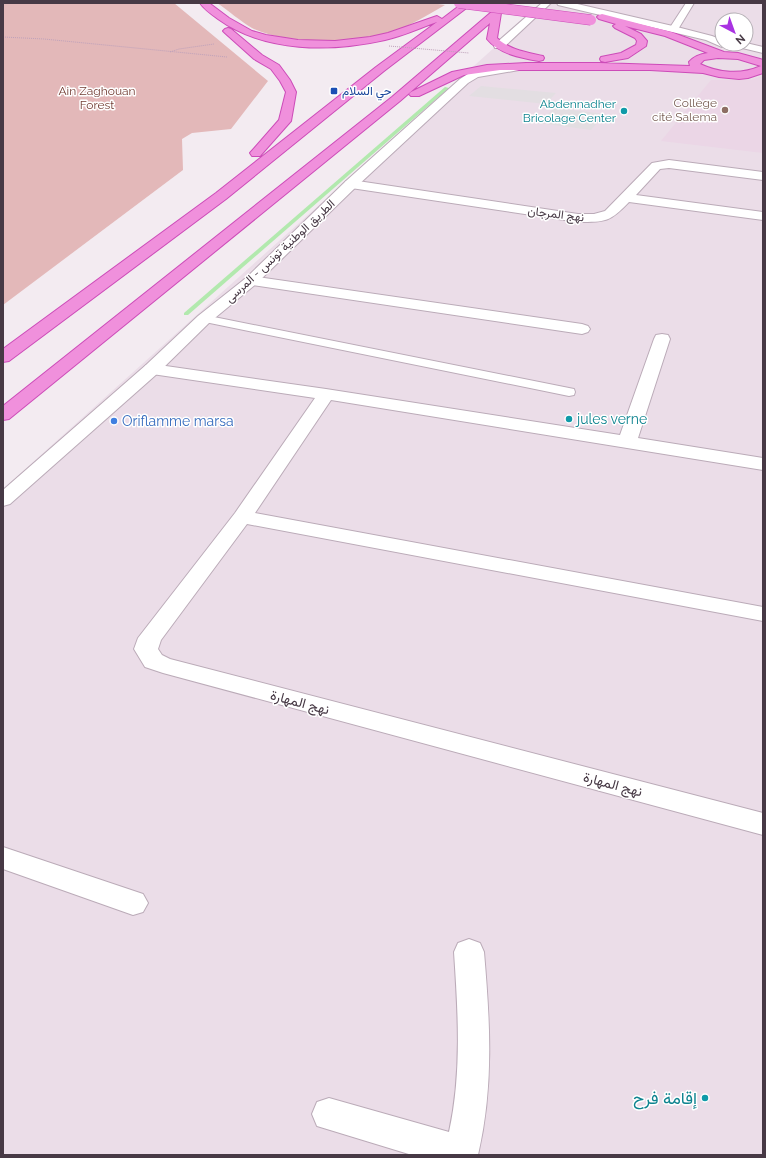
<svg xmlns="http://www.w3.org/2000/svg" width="766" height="1158" font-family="Raleway,Vazirmatn,sans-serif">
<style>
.residential{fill:#ebdde8;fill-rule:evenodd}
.education{fill:#ebd6e6}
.green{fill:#e3b8b9}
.parking{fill:#e3dee2}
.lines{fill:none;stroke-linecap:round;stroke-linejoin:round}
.stream{fill:#b2e9ae;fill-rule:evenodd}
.service-casing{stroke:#bbabb8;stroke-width:2}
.minor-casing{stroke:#bbabb8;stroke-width:2}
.tertiary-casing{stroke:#bbabb8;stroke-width:2}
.trunk-casing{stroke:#cc4cb8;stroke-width:2}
.path{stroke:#bea1b9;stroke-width:1;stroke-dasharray:1 1;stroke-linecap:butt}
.service{fill:#fff;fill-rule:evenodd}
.minor{fill:#fff;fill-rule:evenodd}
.tertiary{fill:#fff;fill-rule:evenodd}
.trunk{fill:#f090dc;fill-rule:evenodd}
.trunk-bridge-casing{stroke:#cc4cb8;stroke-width:11;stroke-linecap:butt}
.path-bridge{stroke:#bea1b9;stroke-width:1;stroke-dasharray:1 1;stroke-linecap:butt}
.trunk-bridge{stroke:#f090dc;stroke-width:10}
.transit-dot{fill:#1a4fb4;stroke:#fff;stroke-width:1.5}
.education-dot{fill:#8d6e63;stroke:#fff;stroke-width:1.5}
.culture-dot{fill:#0f9aa8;stroke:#fff;stroke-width:1.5}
.shop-dot{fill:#3f7fe0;stroke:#fff;stroke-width:1.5}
.labels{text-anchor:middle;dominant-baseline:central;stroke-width:3;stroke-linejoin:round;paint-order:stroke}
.far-park-label{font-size:12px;fill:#723c33;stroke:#fff}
.far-transit-label{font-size:12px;fill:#164399;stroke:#fff;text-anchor:start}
.far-education-label{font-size:12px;fill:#785e54;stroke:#fff;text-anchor:end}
.far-culture-label{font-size:12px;fill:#0d838f;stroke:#fff;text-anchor:end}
.far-street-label{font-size:12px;fill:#473945;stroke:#fff}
.culture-label{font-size:14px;fill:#0d838f;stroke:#fff;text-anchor:start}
.shop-label{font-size:14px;fill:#366cbe;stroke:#fff;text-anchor:start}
.street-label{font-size:14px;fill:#473945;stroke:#fff}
.near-culture-label{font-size:17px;fill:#0d838f;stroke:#fff;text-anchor:end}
</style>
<rect width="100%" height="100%" fill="#f3ebf1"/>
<path class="residential" d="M 544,3 L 763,3 L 763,1155 L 3,1155 L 3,489 ZM 722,20 L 746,20 L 746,44 L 722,44 Z"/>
<path class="education" d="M 763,76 L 763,153 L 661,141 L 711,80 L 750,80 Z"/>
<path class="green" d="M 3,3 L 174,3 L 268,81 L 231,129 L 192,133 L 182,139 L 183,170 L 3,305 Z
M 217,3 L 431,3 L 445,5 C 428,15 410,26 391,32 C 354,43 287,45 252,28 C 240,21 229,11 217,3 Z"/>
<path class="parking" d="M 481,86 L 556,93 L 546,104 L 469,96 Z
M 554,108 L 605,114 L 591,130 L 539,123 Z"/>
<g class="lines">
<path class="stream" d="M 445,87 L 449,88 L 188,315 L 184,315 L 184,313 Z"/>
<g class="service-casing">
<path id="service" d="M 204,315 L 574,389 L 575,392 L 574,395 L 569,396 L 200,321 L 198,319 L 200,317 Z"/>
</g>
<g class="minor-casing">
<path id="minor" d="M 686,3 L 694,3 L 677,31 L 671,31 L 669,29 Z
M 669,160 L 763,172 L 763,180 L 669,168 L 660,169 L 636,195 L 763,212 L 763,220 L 629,202 C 610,222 606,222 578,222 L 351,188 L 346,187 L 344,184 L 346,181 L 351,180 L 578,214 L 594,214 L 605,211 L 652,163 Z
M 251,276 L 582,324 L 588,326 L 590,329 L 588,332 L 582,334 L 246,284 L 243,281 L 246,278 Z
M 662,334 L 668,335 L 670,339 L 638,438 L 763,458 L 763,470 L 331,400 L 255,513 L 763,607 L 763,621 L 247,524 L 161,640 L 158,649 L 162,655 L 170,659 L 763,813 L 763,835 L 163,673 L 145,667 L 134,649 L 138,638 L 235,513 L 315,398 L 152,374 L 146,373 L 143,369 L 146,365 L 152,364 L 326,389 L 620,435 L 654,339 L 656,335 Z
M 3,847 L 143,894 L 148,903 L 143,912 L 133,915 L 3,869 Z
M 469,939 L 480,943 L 484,952 C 490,1022 494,1086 478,1155 L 412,1155 L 317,1126 L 312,1114 L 317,1102 L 329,1098 L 449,1132 C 462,1073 458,1012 454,952 L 458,943 Z"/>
</g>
<g class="tertiary-casing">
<path id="tertiary" d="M 542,3 L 551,3 L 503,48 L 495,48 L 494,46 L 495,44 Z
M 557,3 L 573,3 L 677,27 L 712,36 L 722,40 L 722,44 L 727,44 L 722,47 L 706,40 L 558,5 Z
M 746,43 L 763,47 L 763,53 L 734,46 L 732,44 Z
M 515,65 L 519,66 L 520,68 L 519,70 L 478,77 L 468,83 L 356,187 L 256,284 L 210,322 L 158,373 L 10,504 L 3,506 L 3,490 L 146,365 L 198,316 L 246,278 L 346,181 L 460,79 L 471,72 Z"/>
</g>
<g class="trunk-casing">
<path id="trunk" d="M 200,3 L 209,3 L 229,18 L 252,31 L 266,35 L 298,40 L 335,41 L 370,37 L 388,33 L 434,17 L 437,16 L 442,19 L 463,3 L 473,3 L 384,71 L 226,199 L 9,361 L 3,362 L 3,349 L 216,193 L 376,67 L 437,22 C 420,28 403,36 385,40 C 331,52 265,53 218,19 C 211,14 204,9 200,3 Z
M 502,3 L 511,3 L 501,13 L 497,38 C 510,50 526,52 543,56 L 544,58 L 543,60 L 539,61 C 521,58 499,54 487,39 L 490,23 L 400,101 L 9,419 L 3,420 L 3,406 L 392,97 Z
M 602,14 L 671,32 L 724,52 L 738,53 L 760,59 L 763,60 L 763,73 L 748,78 L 739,79 L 719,77 L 703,73 L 650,70 L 500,70 L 464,75 L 419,96 L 411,96 L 409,94 L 411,92 L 452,72 L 487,65 L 526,63 L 599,63 L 690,66 L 689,62 C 694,56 701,54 708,53 L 665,36 L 625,26 L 641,34 L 647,41 L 646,46 L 628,58 L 605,62 L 601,61 L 600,59 L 601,57 L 621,53 L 636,45 L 637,41 L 635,38 L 615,28 L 613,26 L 616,24 L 599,19 L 597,17 L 599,15 ZM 718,58 L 738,59 L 761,66 C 741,75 719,73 700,64 L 704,60 Z
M 228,28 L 231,29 L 262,55 L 279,65 L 290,80 L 296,92 L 291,121 L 260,156 L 252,156 L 250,153 L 279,120 L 286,92 L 280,81 L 271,69 L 254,59 L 225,33 L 223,31 L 225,29 Z"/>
</g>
<path class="path" d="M 3,37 L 44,39 L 227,57
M 170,52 L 179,49 L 214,44"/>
<use href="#service" class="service"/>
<use href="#minor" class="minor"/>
<use href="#tertiary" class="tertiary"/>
<use href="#trunk" class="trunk"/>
<g class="trunk-bridge-casing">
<path id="trunk-bridge" d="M 459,3 L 591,20"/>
</g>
<path class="path-bridge" d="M 389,46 L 469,53"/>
<use href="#trunk-bridge" class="trunk-bridge"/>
</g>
<rect class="transit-dot" x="330" y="87" width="8" height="8" rx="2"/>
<circle class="education-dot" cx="725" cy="110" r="4"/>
<g class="culture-dot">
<circle cx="624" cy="111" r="4"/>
<circle cx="569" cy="419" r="4"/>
<circle cx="705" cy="1098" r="4"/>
</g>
<circle class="shop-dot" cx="114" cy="421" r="4"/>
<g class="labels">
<g class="far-park-label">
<text x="97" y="91">Ain Zaghouan<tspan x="97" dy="14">Forest</tspan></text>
</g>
<g class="far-transit-label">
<text x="342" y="91">حي السلام</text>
</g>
<g class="far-education-label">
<text x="717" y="103">Collège<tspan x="717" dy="14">cité Salema</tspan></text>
</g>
<g class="far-culture-label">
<text x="616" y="104">Abdennadher<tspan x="616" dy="14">Bricolage Center</tspan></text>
</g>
<g class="far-street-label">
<text transform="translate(556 214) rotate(7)">نهج المرجان</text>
<text transform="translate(280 251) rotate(-43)">الطريق الوطنية تونس - المرسى</text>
</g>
<g class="culture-label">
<text x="577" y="419">jules verne</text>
</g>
<g class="shop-label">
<text x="122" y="421">Oriflamme marsa</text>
</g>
<g class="street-label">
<text transform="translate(300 702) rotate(15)">نهج المهارة</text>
<text transform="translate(613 784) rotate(15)">نهج المهارة</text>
</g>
<g class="near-culture-label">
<text x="697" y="1098">إقامة فرح</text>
</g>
</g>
<rect width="766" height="1158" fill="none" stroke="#473945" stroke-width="8"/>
<g transform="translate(734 32) rotate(139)"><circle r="19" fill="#ffffff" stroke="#b5b0b5"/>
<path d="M0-3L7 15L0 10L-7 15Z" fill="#a933e2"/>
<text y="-6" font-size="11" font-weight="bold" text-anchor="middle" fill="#473945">N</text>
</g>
</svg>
